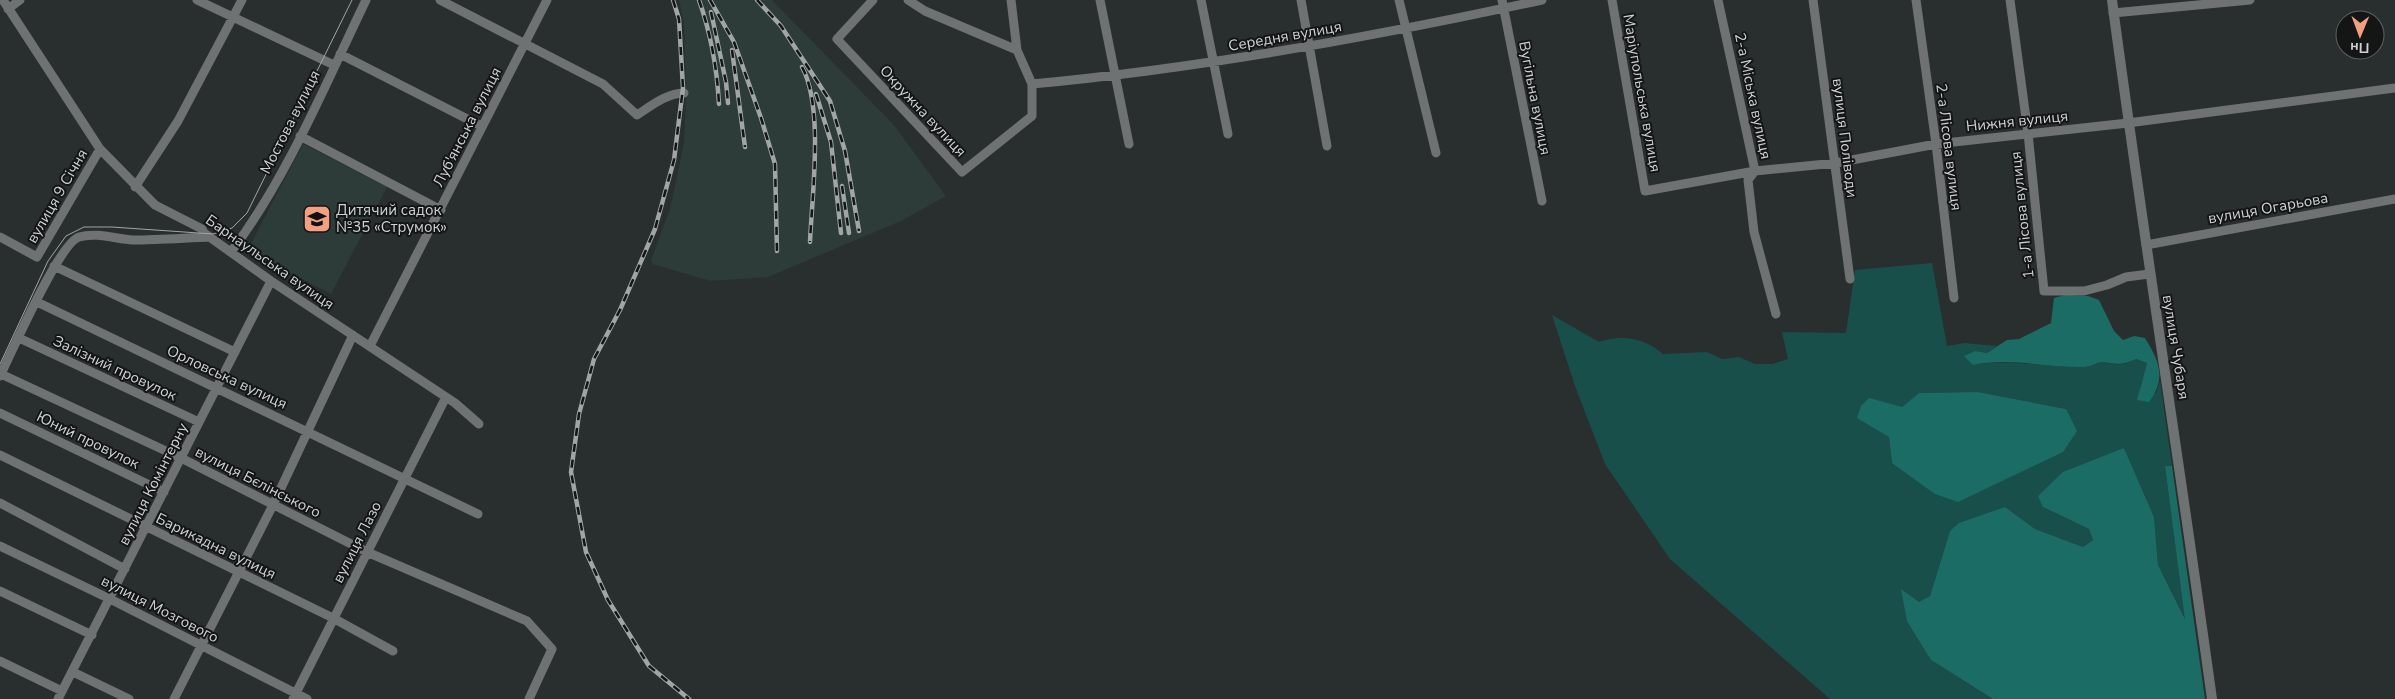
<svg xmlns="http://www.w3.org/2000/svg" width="2395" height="699" font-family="'Nunito Sans',sans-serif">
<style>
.built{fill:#2d3b39}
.green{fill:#194f4b;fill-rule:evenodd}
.forest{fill:#1c6c66}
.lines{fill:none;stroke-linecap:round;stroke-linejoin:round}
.minor{stroke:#6f7272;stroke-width:9}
.tertiary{stroke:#6f7272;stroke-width:10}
.tram{stroke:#a0a5a5;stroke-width:1}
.rail-casing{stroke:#a0a5a5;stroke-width:4.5}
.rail{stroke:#141616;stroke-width:2.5;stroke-dasharray:8;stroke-linecap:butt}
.labels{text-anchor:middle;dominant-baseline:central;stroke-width:4;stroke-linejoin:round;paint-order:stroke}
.street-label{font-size:15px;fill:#ced2d2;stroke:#141616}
.poi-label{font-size:15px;fill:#ced2d2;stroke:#141616;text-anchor:start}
</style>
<rect width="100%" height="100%" fill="#292f2e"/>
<path class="built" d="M 679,0 L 772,0 L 893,124 L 946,196 L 901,221 L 768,277 L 711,281 L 652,264 L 651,260 L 670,209 L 684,143 L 686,96 L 684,24 Z
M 303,144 L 387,187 L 331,294 L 247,251 Z"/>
<path class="green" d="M 1932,263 L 1947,346 L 1965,343 L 1997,346 L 1987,353 L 1975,351 L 1965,356 L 1973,365 C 2010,358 2047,368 2084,367 C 2090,367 2097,362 2103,362 C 2119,364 2119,367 2135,359 L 2147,363 L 2140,388 L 2156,393 L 2160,381 L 2172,466 L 2165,466 L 2186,620 L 2158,565 L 2154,517 L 2124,448 L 2043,507 L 2089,529 L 2093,540 L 2083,547 L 2035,529 L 2005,507 L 1950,531 L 1930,596 L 1919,603 L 1901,590 L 1931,660 L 1993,699 L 1830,699 L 1670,559 L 1605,464 L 1575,386 L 1552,315 L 1599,342 C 1623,334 1644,338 1663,354 L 1707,352 L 1722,359 L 1739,357 L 1755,364 L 1772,364 L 1788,359 L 1782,332 L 1846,333 L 1855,270 ZM 1978,392 L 2066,409 L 1892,463 L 1889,437 L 1902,407 L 1920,393 Z"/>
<path class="forest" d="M 2065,295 L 2088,296 L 2099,300 L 2114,331 L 2123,340 L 2134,336 L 2145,338 C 2159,361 2167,378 2149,402 L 2137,400 L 2147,363 L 2136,359 C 2120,366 2118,364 2103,362 C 2097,362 2091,367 2084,367 C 2047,368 2010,357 1973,365 L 1964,356 L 1975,351 L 1987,353 L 2007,340 L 2019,339 L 2051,323 L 2054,298 Z
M 1978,392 L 2066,409 L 2077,431 L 2063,452 L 1958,502 L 1935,494 L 1892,463 L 1889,437 L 1857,418 L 1861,406 L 1869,398 L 1902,407 L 1919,393 Z
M 2124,448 L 2154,517 L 2158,565 L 2185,619 L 2165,466 L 2172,466 L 2205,699 L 1993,699 L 1931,660 L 1907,621 L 1901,589 L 1919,602 L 1930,596 L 1950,531 L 1959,523 L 2005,507 L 2035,529 L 2083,547 L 2093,540 L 2089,529 L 2043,507 L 2038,496 L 2063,472 Z"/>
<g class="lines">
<path class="minor" d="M 3,0 L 100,149 L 155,205 L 202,229 L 204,233 L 271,281 L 455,403 L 479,424
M 197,0 L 334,65
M 440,0 L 603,84 L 637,115 C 651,106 667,93 684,93
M 873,0 L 837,39 L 962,172 L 1032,116 L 1032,84 L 1017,50 L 1011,0
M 908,0 L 925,11 L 1017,50
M 1100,0 L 1129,144
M 1201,0 L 1228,134
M 1301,0 L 1327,146
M 1399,0 L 1436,153
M 1502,0 L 1542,201
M 1612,0 L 1645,191 L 1755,171 L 1836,163 L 1936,144 L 2128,123 L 2395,88
M 1718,0 L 1755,171 L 1748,180 L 1754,232 L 1776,314
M 1813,0 L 1850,279
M 1916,0 L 1936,144 L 1954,298
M 2010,0 L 2028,133 L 2044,291 L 2084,291 L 2107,285 L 2126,277 L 2149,274
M 8,9 L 20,0
M 2113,13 L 2250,0
M 340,54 L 481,126
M 1032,84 C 1203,68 1373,37 1542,0
M 300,136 L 441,210
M 135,187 L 178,121 L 242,0
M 0,237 L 37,257 L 100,149
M 2146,245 L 2395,199
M 231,252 C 288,176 325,85 366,0
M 54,266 L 235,352
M 37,302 L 478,514
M 19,338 L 199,422
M 370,346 L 547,0
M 1,374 L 181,458 L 367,552 L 527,621 L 552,649 L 529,699
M 0,376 C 12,352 59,243 79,237 C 96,232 116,239 133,240 C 158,240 184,238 210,237
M 0,413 L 164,492
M 0,455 L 333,618 L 393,651
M 0,503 L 125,569
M 0,546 L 110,599 L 307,699
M 0,591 L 92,635
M 0,661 L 62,691
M 73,672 L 129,699
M 58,699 L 271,281
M 174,699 L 273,505 L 353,335
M 293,699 L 446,397"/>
<path class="tertiary" d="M 2112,0 C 2143,233 2180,466 2212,699"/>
<path class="tram" d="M 0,364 L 48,261 L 66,236 L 84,227 L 112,227 L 213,234 L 232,228 L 247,213 L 352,0"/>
<g class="rail-casing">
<path id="rail" d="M 673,0 L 679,19 L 683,88 L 674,160 L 655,229 L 620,310 L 594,359 L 579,414 L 571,472 L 586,552 L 608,600 L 649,666 L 689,699
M 699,0 C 711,34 717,68 719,104
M 710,0 L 734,42 L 761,118 L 775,164 L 777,251
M 757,0 L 781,26 L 830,101 L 845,151 L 859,231
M 711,12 L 726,82 L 728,103
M 732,50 L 745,147
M 802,67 C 824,107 812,195 810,242
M 816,94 L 831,142 L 841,233
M 842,186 L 849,233"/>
</g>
<use href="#rail" class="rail"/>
</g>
<defs>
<g id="school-square" transform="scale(1.4375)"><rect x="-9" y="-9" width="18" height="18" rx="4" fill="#f2a07f" stroke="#141616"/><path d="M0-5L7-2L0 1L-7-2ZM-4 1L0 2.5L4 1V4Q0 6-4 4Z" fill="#111"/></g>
</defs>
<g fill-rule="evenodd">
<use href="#school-square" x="317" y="219"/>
</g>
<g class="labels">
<g class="street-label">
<text transform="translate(1285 36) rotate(-10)">Середня вулиця</text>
<text transform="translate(1642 93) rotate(80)">Маріупольська вулиця</text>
<text transform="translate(1753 96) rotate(78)">2-а Міська вулиця</text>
<text transform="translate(1535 98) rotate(79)">Вугільна вулиця</text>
<text transform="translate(923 111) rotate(47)">Окружна вулиця</text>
<text transform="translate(2017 121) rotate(-6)">Нижня вулиця</text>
<text transform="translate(290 122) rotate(-63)">Мостова вулиця</text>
<text transform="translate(467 127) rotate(-63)">Луб'янська вулиця</text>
<text transform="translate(1845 138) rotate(83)">вулиця Поліводи</text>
<text transform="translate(1949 147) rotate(83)">2-а Лісова вулиця</text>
<text transform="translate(57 196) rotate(-60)">вулиця 9 Січня</text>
<text transform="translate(2268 208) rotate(-10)">вулиця Огарьова</text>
<text transform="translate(2022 215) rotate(-96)">1-а Лісова вулиця</text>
<text transform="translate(270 262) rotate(35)">Барнаульська вулиця</text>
<text transform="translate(2176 347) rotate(81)">вулиця Чубаря</text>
<text transform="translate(115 368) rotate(25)">Залізний провулок</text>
<text transform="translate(227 377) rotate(25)">Орловська вулиця</text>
<text transform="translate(88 440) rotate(26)">Юний провулок</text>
<text transform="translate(258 482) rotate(27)">вулиця Бєлінського</text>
<text transform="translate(153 484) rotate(-63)">вулиця Комінтерну</text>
<text transform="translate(357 542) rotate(-63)">вулиця Лазо</text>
<text transform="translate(216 546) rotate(26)">Барикадна вулиця</text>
<text transform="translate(160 609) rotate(27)">вулиця Мозгового</text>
</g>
<g class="poi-label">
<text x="336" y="210">Дитячий садок<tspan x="336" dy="17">№35 «Струмок»</tspan></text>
</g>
</g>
<g transform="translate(2360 35) rotate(181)"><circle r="24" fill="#141616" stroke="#5e6161"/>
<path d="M0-4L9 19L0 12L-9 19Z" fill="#f2a07f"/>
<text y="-8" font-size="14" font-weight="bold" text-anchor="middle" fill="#ced2d2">Пн</text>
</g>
</svg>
